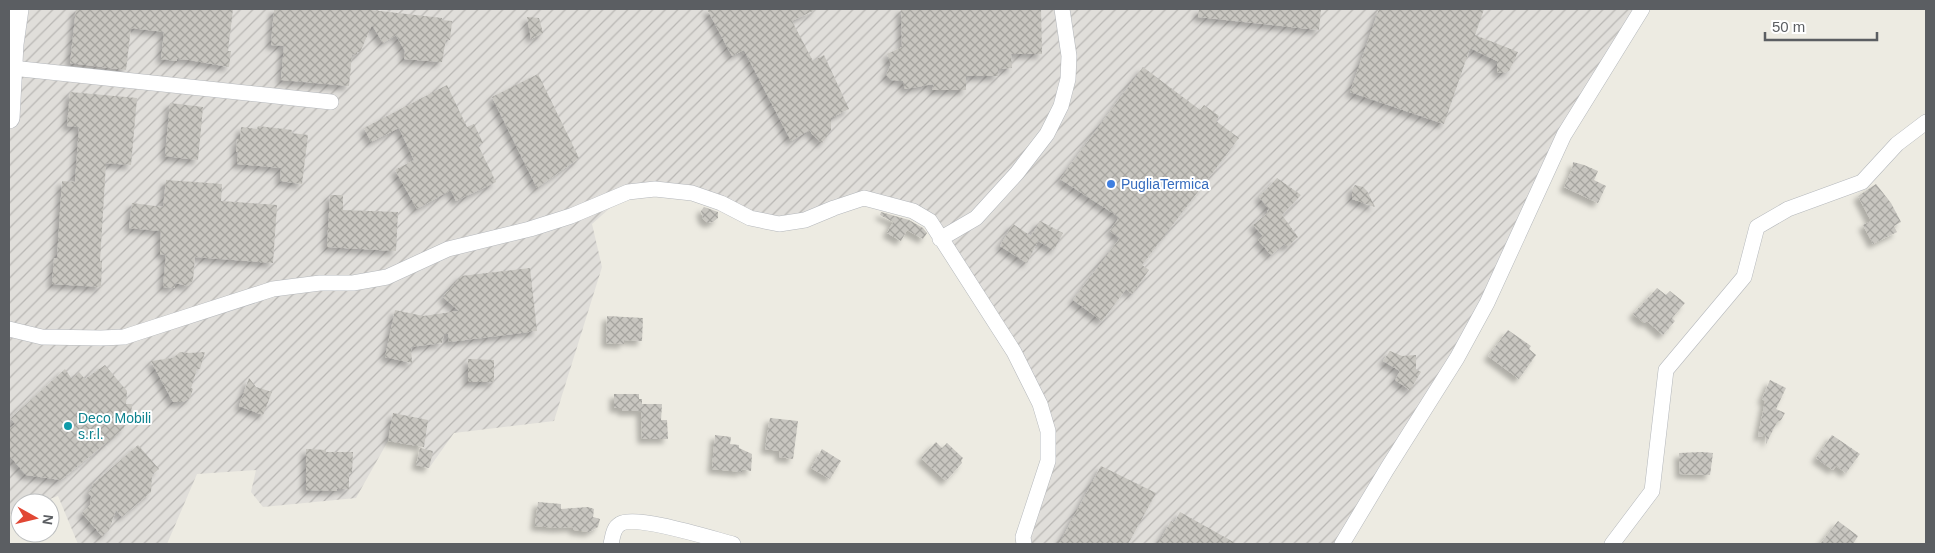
<svg xmlns="http://www.w3.org/2000/svg" width="1935" height="553" font-family="Helvetica,sans-serif">
<style>
.industrial{fill:url(#industrial-furrows)}
.building{fill:url(#building-cross-hatch);filter:url(#shadow)}
.lines{fill:none;stroke-linecap:round;stroke-linejoin:round}
.street-casing{stroke:#b5b8bc;stroke-width:16}
.secondary-casing{stroke:#b6b9be;stroke-width:22}
.street{stroke:#fff;stroke-width:15}
.secondary{stroke:#fff;stroke-width:21}
.shop-dot{fill:#3f7fe0;stroke:#fff;stroke-width:2}
.culture-dot{fill:#0f9aa8;stroke:#fff;stroke-width:2}
.labels{text-anchor:middle;dominant-baseline:central;stroke-width:4;stroke-linejoin:round;paint-order:stroke}
.shop-label{font-size:14px;fill:#366cbe;stroke:#fff;text-anchor:start}
.culture-label{font-size:14px;fill:#0d838f;stroke:#fff;text-anchor:start}
</style>
<defs>
<pattern id="industrial-furrows" width="10" height="10" patternUnits="userSpaceOnUse" patternTransform="scale(1.25)"><rect width="10" height="10" fill="#e0deda"/><path d="M-1 1l2-2M0 10L10 0M9 11l2-2" fill="none" stroke="#b9b7b4"/></pattern>
<pattern id="building-cross-hatch" width="8" height="8" patternUnits="userSpaceOnUse" patternTransform="scale(1.25)"><rect width="8" height="8" fill="#c8c6c0"/><path d="M0 0l8 8M0 8l8-8" fill="none" stroke="#a5a49f"/></pattern>
<filter id="shadow"><feDropShadow dx="-4.5" dy="4.5" stdDeviation="2.5" flood-color="#0004"/></filter>
</defs>
<rect width="100%" height="100%" fill="#edebe2"/>
<path class="industrial" d="M 9,9 L 1642,9 L 1564,135 L 1487,303 L 1342,544 L 1024,544 L 1048,461 L 1040,404 L 930,221 L 864,198 L 779,224 L 721,203 L 628,192 L 592,224 L 602,267 L 554,421 L 454,433 L 429,468 L 416,465 L 423,447 L 388,441 L 356,498 L 263,507 L 251,492 L 256,470 L 197,474 L 167,544 L 78,544 L 58,496 L 39,503 L 20,503 L 20,510 L 9,514 Z"/>
<path class="building" d="M 76,9 L 233,9 L 228,51 L 231,51 L 229,67 L 189,60 L 177,59 L 177,61 L 161,59 L 164,32 L 131,28 L 126,70 L 70,63 Z
M 274,9 L 362,9 L 442,18 L 442,20 L 452,21 L 450,40 L 446,39 L 442,62 L 404,59 L 405,51 L 396,35 L 383,43 L 372,25 L 360,52 L 357,52 L 357,55 L 352,54 L 349,86 L 281,80 L 284,46 L 271,45 Z
M 707,9 L 817,9 L 792,21 L 813,61 L 824,55 L 849,109 L 831,118 L 831,130 L 822,143 L 812,134 L 810,130 L 791,141 L 744,50 L 732,56 Z
M 901,9 L 1041,9 L 1042,54 L 1011,54 L 1012,68 L 998,69 L 998,76 L 966,76 L 966,90 L 932,90 L 934,84 L 905,89 L 903,81 L 891,80 L 886,75 L 891,64 L 887,54 L 902,47 Z
M 1199,9 L 1321,9 L 1319,30 L 1198,17 Z
M 1379,9 L 1484,9 L 1475,35 L 1518,52 L 1509,71 L 1503,73 L 1497,72 L 1497,61 L 1470,48 L 1444,124 L 1350,92 Z
M 527,17 L 539,18 L 543,33 L 531,39 Z
M 1143,67 L 1200,110 L 1204,105 L 1219,116 L 1216,121 L 1239,138 L 1142,265 L 1149,270 L 1132,294 L 1126,289 L 1102,321 L 1073,300 L 1120,238 L 1110,231 L 1119,217 L 1060,179 Z
M 538,74 L 579,158 L 537,188 L 492,97 Z
M 447,85 L 467,127 L 474,124 L 483,143 L 478,145 L 496,182 L 456,201 L 451,190 L 417,209 L 395,170 L 414,160 L 399,128 L 371,142 L 364,128 Z
M 70,92 L 137,98 L 131,165 L 106,163 L 100,261 L 102,261 L 101,287 L 52,284 L 54,258 L 57,258 L 62,181 L 75,182 L 79,127 L 67,126 Z
M 170,103 L 203,107 L 198,160 L 165,156 Z
M 258,126 L 292,130 L 291,133 L 308,135 L 302,184 L 280,181 L 281,168 L 237,164 L 238,152 L 236,152 L 237,139 L 240,139 L 241,127 L 257,129 Z
M 1573,162 L 1584,165 L 1598,171 L 1594,180 L 1606,186 L 1598,203 L 1564,187 L 1572,170 Z
M 1277,178 L 1301,195 L 1282,215 L 1298,237 L 1287,247 L 1284,244 L 1271,255 L 1258,240 L 1263,236 L 1253,225 L 1268,213 L 1267,211 L 1269,209 L 1259,197 Z
M 166,180 L 222,184 L 221,201 L 277,205 L 273,263 L 195,257 L 193,280 L 188,286 L 175,283 L 175,288 L 163,287 L 166,255 L 160,254 L 161,231 L 129,228 L 132,203 L 163,207 Z
M 1876,184 L 1891,203 L 1901,222 L 1894,226 L 1897,232 L 1873,244 L 1863,225 L 1871,221 L 1858,196 Z
M 1355,185 L 1363,187 L 1367,191 L 1375,207 L 1352,199 L 1352,190 Z
M 330,195 L 343,195 L 343,210 L 398,212 L 396,251 L 327,247 Z
M 704,207 L 718,212 L 718,218 L 713,222 L 708,223 L 703,219 L 701,211 Z
M 881,212 L 909,220 L 923,228 L 927,233 L 923,239 L 907,230 L 901,241 L 887,233 L 893,222 L 880,215 Z
M 1040,221 L 1063,233 L 1054,250 L 1038,241 L 1027,263 L 1000,246 L 1013,224 L 1031,236 Z
M 530,268 L 537,331 L 449,342 L 448,334 L 444,334 L 442,343 L 411,347 L 412,363 L 385,357 L 395,310 L 423,316 L 459,311 L 443,297 L 461,276 Z
M 1657,288 L 1666,295 L 1670,291 L 1685,303 L 1672,318 L 1675,321 L 1663,335 L 1647,321 L 1644,323 L 1633,314 Z
M 607,316 L 643,318 L 642,341 L 624,340 L 624,344 L 606,343 Z
M 1508,330 L 1531,346 L 1529,349 L 1536,355 L 1519,379 L 1488,356 Z
M 1390,351 L 1402,356 L 1416,355 L 1416,369 L 1421,372 L 1410,390 L 1395,380 L 1400,371 L 1383,361 Z
M 180,352 L 189,353 L 205,352 L 200,369 L 197,369 L 191,388 L 193,389 L 190,398 L 183,402 L 173,402 L 151,361 L 173,358 Z
M 468,359 L 494,360 L 494,382 L 468,382 Z
M 105,365 L 127,391 L 126,404 L 132,404 L 131,415 L 125,415 L 124,428 L 61,480 L 26,475 L 9,455 L 9,429 L 15,424 L 11,418 L 65,369 L 72,379 L 79,372 L 85,379 Z
M 249,378 L 256,387 L 272,392 L 263,415 L 239,406 Z
M 1770,380 L 1786,388 L 1776,409 L 1785,413 L 1781,420 L 1777,422 L 1766,444 L 1765,432 L 1762,437 L 1758,436 L 1765,401 L 1762,399 Z
M 614,394 L 639,394 L 639,399 L 642,399 L 642,404 L 662,404 L 661,420 L 667,420 L 668,439 L 642,439 L 641,411 L 622,411 L 622,408 L 614,408 Z
M 393,413 L 428,420 L 424,447 L 388,441 Z
M 770,418 L 798,421 L 793,459 L 779,457 L 780,451 L 765,449 Z
M 715,435 L 731,437 L 730,444 L 739,445 L 739,448 L 752,454 L 751,471 L 742,469 L 742,472 L 712,469 Z
M 1832,435 L 1860,454 L 1846,473 L 1836,466 L 1833,470 L 1816,458 Z
M 936,442 L 942,448 L 947,443 L 963,458 L 961,461 L 962,463 L 946,481 L 921,458 Z
M 138,445 L 159,469 L 152,475 L 151,492 L 122,517 L 116,510 L 109,530 L 102,536 L 82,513 L 90,505 L 91,496 L 88,492 L 92,489 L 92,485 Z
M 420,448 L 433,451 L 429,468 L 416,465 Z
M 306,449 L 326,450 L 326,452 L 353,452 L 352,473 L 349,473 L 349,489 L 337,489 L 337,491 L 306,490 Z
M 822,449 L 841,461 L 830,479 L 811,468 Z
M 1702,452 L 1713,453 L 1710,475 L 1680,474 L 1679,453 Z
M 1101,466 L 1156,493 L 1128,544 L 1059,544 Z
M 538,502 L 561,504 L 561,509 L 588,507 L 594,509 L 593,517 L 600,519 L 598,527 L 589,532 L 574,530 L 573,527 L 557,528 L 535,526 Z
M 1180,512 L 1237,544 L 1158,544 L 1171,521 L 1174,523 Z
M 1838,521 L 1858,536 L 1853,544 L 1820,544 Z"/>
<g class="lines">
<g class="street-casing">
<path id="street" d="M 12,68 L 331,102
M 940,239 L 976,218 L 1017,173 L 1047,134 L 1061,106 L 1068,79 L 1069,56 L 1062,9
M 9,329 L 42,337 L 101,338 L 124,337 L 273,289 L 320,283 L 353,283 L 387,277 L 448,249 L 530,229 L 571,216 L 628,192 L 655,189 L 692,193 L 721,203 L 750,218 L 779,224 L 805,220 L 834,208 L 864,198 L 913,211 L 930,221 L 1014,352 L 1040,404 L 1048,431 L 1048,461 L 1023,537 L 1024,544
M 611,544 C 613,536 613,528 620,524 C 635,514 713,539 733,544
M 1342,544 L 1387,469 L 1457,358 L 1487,303 L 1564,135 L 1642,9
M 1612,544 L 1652,491 L 1666,370 L 1744,277 L 1757,227 L 1788,209 L 1862,182 L 1897,144 L 1926,122"/>
</g>
<g class="secondary-casing">
<path id="secondary" d="M 9,118 L 13,44 L 18,9"/>
</g>
<use href="#street" class="street"/>
<use href="#secondary" class="secondary"/>
</g>
<circle class="shop-dot" cx="1111" cy="184" r="5"/>
<circle class="culture-dot" cx="68" cy="426" r="5"/>
<g class="labels">
<g class="shop-label">
<text x="1121" y="184">PugliaTermica</text>
</g>
<g class="culture-label">
<text x="78" y="418">Deco Mobili<tspan x="78" dy="16">s.r.l.</tspan></text>
</g>
</g>
<rect width="1935" height="553" fill="none" stroke="#5b5e62" stroke-width="20"/>
<g transform="translate(35 518) rotate(98)"><circle r="24" fill="#ffffff" stroke="#bdbfc0"/>
<path d="M0-4L9 19L0 12L-9 19Z" fill="#e14734"/>
<text y="-8" font-size="14" font-weight="bold" text-anchor="middle" fill="#5b5e62">N</text>
</g>
<path d="M1765 32v8h112v-8" fill="none" stroke="#5b5e62" stroke-width="2.5"/>
<text x="1772" y="32" font-size="15" fill="#5b5e62" stroke="#ffffff" stroke-width="4" paint-order="stroke">50 m</text>
</svg>
